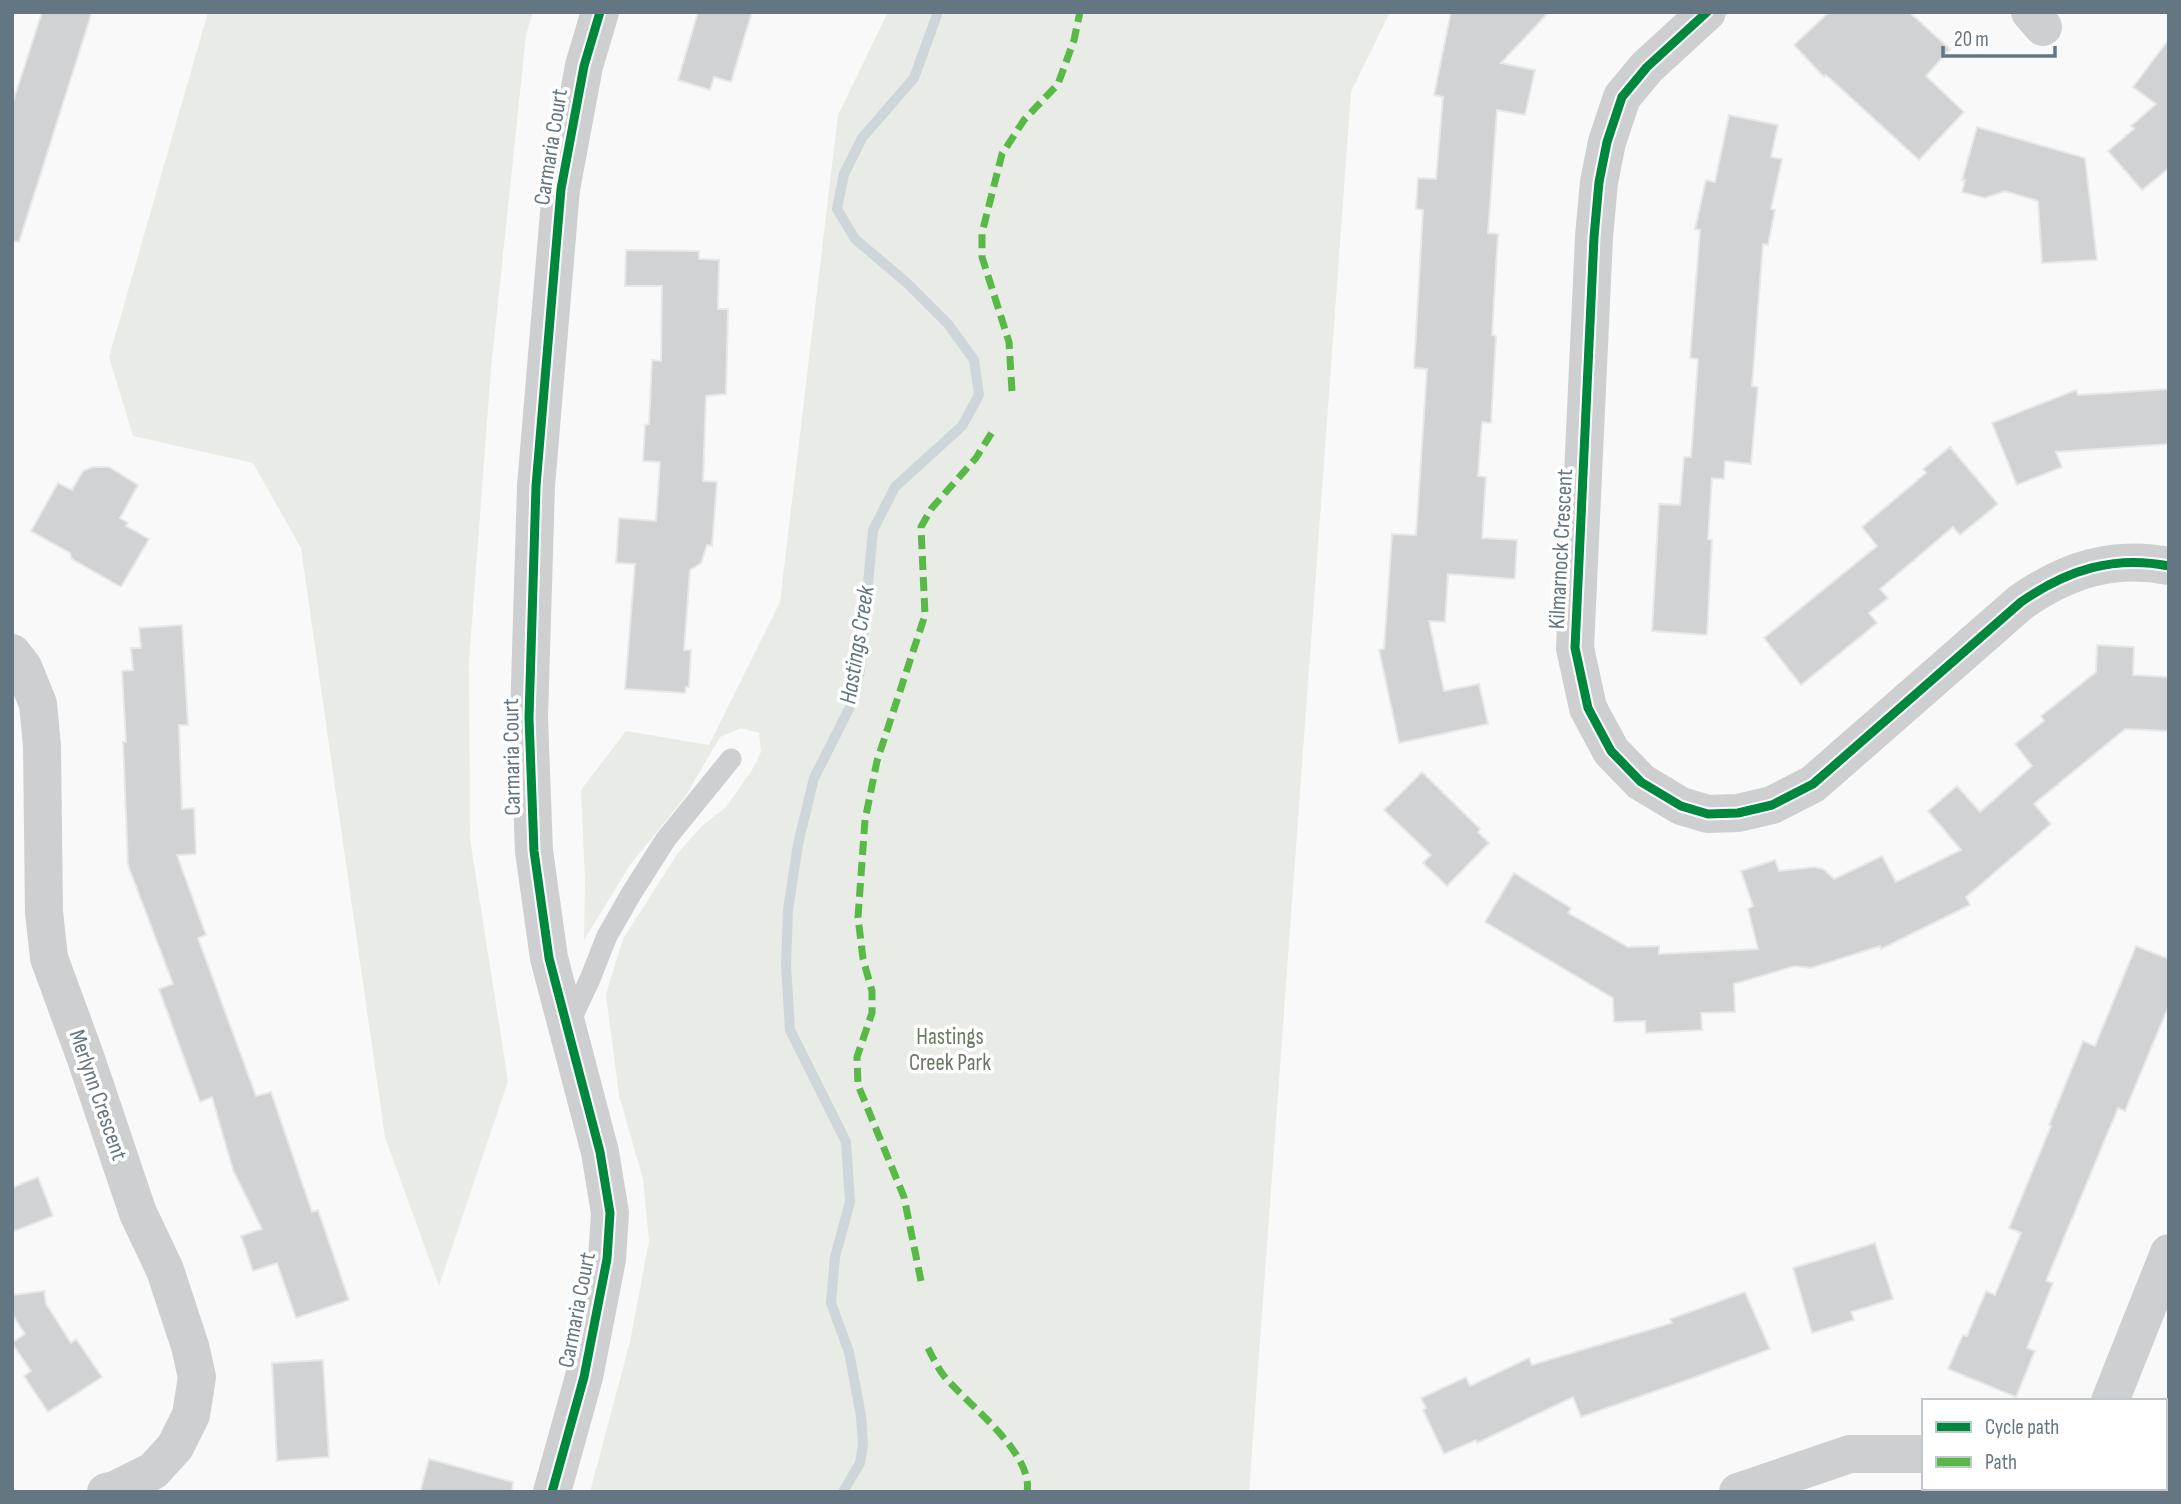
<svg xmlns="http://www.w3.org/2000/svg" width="2181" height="1504" font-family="'Sofia Sans Condensed',sans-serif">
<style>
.green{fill:#e8ebe6}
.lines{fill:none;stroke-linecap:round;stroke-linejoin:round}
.stream{stroke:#ced6d9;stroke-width:10}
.building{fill:#d0d2d3;stroke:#e8e8e8;stroke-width:2}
.service{stroke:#cecfd0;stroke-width:21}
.minor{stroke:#cecfd0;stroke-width:38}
.quiet{stroke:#58b947;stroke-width:7;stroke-dasharray:14 7;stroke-linecap:butt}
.cycleway-casing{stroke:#fff;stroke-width:13}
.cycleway{stroke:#00873e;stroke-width:9}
.labels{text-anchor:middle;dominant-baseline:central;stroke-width:7;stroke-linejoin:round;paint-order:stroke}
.street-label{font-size:23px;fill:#657683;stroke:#fff}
.park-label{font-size:23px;fill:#687a64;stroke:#fff}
.water-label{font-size:24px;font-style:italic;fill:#60757c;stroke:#fff}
</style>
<rect width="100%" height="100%" fill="#f9f9f9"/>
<path class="green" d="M 208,12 L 533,12 L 526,35 L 491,369 L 469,661 L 470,839 L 508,1081 L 439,1286 L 385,1137 L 301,548 L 253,463 L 133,436 L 109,357 Z
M 888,12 L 1390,12 L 1351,92 L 1249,1492 L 590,1492 L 630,1342 L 649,1241 L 643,1179 L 619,1095 L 606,994 L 623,939 L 678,853 L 702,826 L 726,807 L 752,770 L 761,752 L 759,733 L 741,728 L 720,737 L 685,797 L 630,865 L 584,940 L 585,880 L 581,790 L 626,731 L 709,745 L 780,602 L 838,115 Z"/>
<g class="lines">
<path class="stream" d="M 843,1492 L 860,1463 L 863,1445 L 861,1416 L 849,1352 L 831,1303 L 835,1257 L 850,1202 L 846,1142 L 790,1030 L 786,965 L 788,910 L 798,844 L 814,778 L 853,701 L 860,670 L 873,530 L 895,487 L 962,426 L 979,395 L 974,360 L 948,324 L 907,283 L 855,239 L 837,209 L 844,174 L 862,138 L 914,78 L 938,12"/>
</g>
<path class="building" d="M 42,12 L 92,12 L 19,242 L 12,241 L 12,105 Z
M 698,12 L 752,12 L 731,82 L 714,77 L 710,90 L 678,80 Z
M 1451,12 L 1549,12 L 1501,63 L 1535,70 L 1525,115 L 1497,110 L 1488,233 L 1498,234 L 1492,335 L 1496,336 L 1491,423 L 1482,422 L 1478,476 L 1486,477 L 1482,538 L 1517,540 L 1515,579 L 1448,574 L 1445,622 L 1429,621 L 1444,691 L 1479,684 L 1488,724 L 1399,743 L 1379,650 L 1384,649 L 1392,534 L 1416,535 L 1427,369 L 1414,368 L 1423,210 L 1416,209 L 1418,178 L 1436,179 L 1443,97 L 1434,95 Z
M 1829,12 L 1909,12 L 1950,49 L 1926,76 L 1964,112 L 1919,160 L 1826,75 L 1824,77 L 1794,45 Z
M 2169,39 L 2169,168 L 2142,190 L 2108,151 L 2134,129 L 2131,126 L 2156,104 L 2133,87 Z
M 1729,115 L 1778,125 L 1771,157 L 1782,159 L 1771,209 L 1775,210 L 1768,245 L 1763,244 L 1752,386 L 1758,387 L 1751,464 L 1725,461 L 1724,479 L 1712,478 L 1708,539 L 1712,540 L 1707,635 L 1652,631 L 1659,504 L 1680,505 L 1684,457 L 1691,457 L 1698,359 L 1690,358 L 1700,230 L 1695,229 L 1706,180 L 1715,182 Z
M 1977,127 L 2085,158 L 2097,260 L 2042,263 L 2038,201 L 2005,191 L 1985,198 L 1962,192 L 1965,180 L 1962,180 Z
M 626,250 L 699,251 L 699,259 L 719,260 L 718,309 L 728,309 L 726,394 L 706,396 L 703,481 L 717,482 L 712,546 L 707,545 L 701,563 L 690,570 L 684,650 L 691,650 L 689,687 L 686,687 L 685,693 L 625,689 L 635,564 L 616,563 L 619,518 L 656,521 L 660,462 L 643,461 L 645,425 L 649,424 L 652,360 L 661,361 L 662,286 L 625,286 Z
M 2169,389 L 2169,444 L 2056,452 L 2062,467 L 2017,485 L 1992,423 L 2076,390 L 2078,395 Z
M 1950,447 L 1998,504 L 1960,535 L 1953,527 L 1880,589 L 1888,598 L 1869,613 L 1877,623 L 1801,685 L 1764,638 L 1877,546 L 1862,527 L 1926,473 L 1923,469 Z
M 93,467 L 109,467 L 138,485 L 120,518 L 128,523 L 126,526 L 149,539 L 121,587 L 72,559 L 70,553 L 31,531 L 58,483 L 72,490 L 83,471 Z
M 182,625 L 188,725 L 179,725 L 182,809 L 194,808 L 196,854 L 177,855 L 206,935 L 198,938 L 256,1096 L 271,1092 L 312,1212 L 318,1210 L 349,1300 L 296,1318 L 277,1263 L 253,1271 L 241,1236 L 262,1229 L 233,1170 L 212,1097 L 200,1102 L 159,989 L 173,984 L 128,865 L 123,742 L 126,742 L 122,671 L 133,670 L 131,648 L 141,648 L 139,628 Z
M 2097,645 L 2134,647 L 2133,675 L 2169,677 L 2169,731 L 2125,729 L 2034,804 L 2051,824 L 1966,897 L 1970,905 L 1881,949 L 1880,946 L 1811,968 L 1795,966 L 1734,984 L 1735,1012 L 1701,1013 L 1702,1030 L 1646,1033 L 1645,1021 L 1614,1022 L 1613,998 L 1485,922 L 1514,873 L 1571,908 L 1568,913 L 1628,947 L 1659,946 L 1659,954 L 1758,949 L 1748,909 L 1753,906 L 1741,871 L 1775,860 L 1779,871 L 1815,867 L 1823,869 L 1834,879 L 1882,856 L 1896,882 L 1961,850 L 1928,811 L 1957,786 L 1980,812 L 2032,766 L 2015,744 L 2044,721 L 2041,716 L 2096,672 Z
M 1422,772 L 1480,829 L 1478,832 L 1489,843 L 1447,886 L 1423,863 L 1431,855 L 1384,810 Z
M 2136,946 L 2169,959 L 2169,1005 L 2125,1111 L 2118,1108 L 2046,1281 L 2053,1283 L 2027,1348 L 2035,1351 L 2016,1397 L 1948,1369 L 1963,1335 L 1967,1336 L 1986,1291 L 1995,1295 L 2021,1233 L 2009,1228 L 2051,1126 L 2049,1125 L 2083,1041 L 2095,1046 Z
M 38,1177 L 53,1216 L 12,1232 L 12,1188 Z
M 1875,1243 L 1893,1299 L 1851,1312 L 1854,1320 L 1812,1333 L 1793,1268 Z
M 44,1291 L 46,1304 L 71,1343 L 76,1339 L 102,1377 L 48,1412 L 24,1376 L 31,1371 L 12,1343 L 25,1334 L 12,1314 L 12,1295 Z
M 1745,1292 L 1770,1349 L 1690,1379 L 1581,1417 L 1573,1397 L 1477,1443 L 1476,1440 L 1444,1454 L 1423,1410 L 1426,1408 L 1421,1398 L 1466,1377 L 1470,1386 L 1529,1358 L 1532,1365 L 1672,1323 L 1670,1319 Z
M 323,1360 L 329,1457 L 277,1461 L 272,1363 Z
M 429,1459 L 513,1482 L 512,1492 L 420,1492 Z"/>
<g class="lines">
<path class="service" d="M 568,1026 L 590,979 L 607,936 L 631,894 L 666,839 L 731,759"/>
<path class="minor" d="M 1707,12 L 1647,67 L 1622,97 L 1607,142 L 1599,182 L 1594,237 L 1575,648 L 1588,708 L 1611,751 L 1641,782 L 1681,806 L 1708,814 L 1738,813 L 1772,805 L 1813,784 L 2021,602 C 2067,570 2113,555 2169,566
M 2030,12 L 2043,27
M 12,653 L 23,667 L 38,704 L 42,746 L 44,912 L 49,958 L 85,1056 L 138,1213 L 165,1270 L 190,1346 L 197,1377 L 191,1415 L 175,1447 L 153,1471 L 117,1489 L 106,1492
M 2110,1401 L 2169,1253
M 2018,1488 L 2025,1492
M 552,1492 L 584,1377 L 607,1259 L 610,1213 L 600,1152 L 549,958 L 534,851 L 529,718 L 536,486 L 561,189 L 584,66 L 600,12
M 1738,1492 L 1850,1454 L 1924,1454
M 2074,1492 L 2076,1488"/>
<path class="quiet" d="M 1012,391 L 1009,342 L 982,257 L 982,233 L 1002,154 L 1024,120 L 1058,84 L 1074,40 L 1080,12
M 921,1281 L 904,1197 L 858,1085 L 857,1057 L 872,1013 L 872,991 L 863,959 L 858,917 L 865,820 L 877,761 L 925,615 L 921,527 L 931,509 L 976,458 L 994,429
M 928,1348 C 933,1358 938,1368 944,1376 C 967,1404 1034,1453 1027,1492"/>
<g class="cycleway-casing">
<path id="cycleway" d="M 1707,12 L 1647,67 L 1622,97 L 1607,142 L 1599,182 L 1594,237 L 1575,648 L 1588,708 L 1611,751 L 1641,782 L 1681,806 L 1708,814 L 1738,813 L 1772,805 L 1813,784 L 2021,602 C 2067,570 2113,555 2169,566
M 552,1492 L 584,1377 L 607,1259 L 610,1213 L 600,1152 L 549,958 L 534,851 L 529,718 L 536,486 L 561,189 L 584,66 L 600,12"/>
</g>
<use href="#cycleway" class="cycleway"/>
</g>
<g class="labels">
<g class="street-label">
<text transform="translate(551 147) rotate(-81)">Carmaria Court</text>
<text transform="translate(1561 549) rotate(-87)">Kilmarnock Crescent</text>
<text transform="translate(512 757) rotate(-91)">Carmaria Court</text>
<text transform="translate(98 1095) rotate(71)">Merlynn Crescent</text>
<text transform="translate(577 1310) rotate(-79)">Carmaria Court</text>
</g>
<g class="park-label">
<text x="950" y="1037">Hastings<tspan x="950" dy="26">Creek Park</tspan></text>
</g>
<g class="water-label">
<text transform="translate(857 645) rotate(-81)">Hastings Creek</text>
</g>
</g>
<rect width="2181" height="1504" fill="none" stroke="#657683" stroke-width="28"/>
<rect x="1922" y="1399" width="245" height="91" fill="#ffffff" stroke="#c1c8cd" stroke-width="2"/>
<rect x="1936" y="1422" width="35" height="10" fill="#00873e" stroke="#c1c8cd" stroke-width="2"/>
<text x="1985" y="1434" font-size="21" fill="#657683">Cycle path</text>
<rect x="1936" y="1457" width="35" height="10" fill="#58b947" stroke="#c1c8cd" stroke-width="2"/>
<text x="1985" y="1469" font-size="21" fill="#657683">Path</text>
<path d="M1943 46v10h112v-10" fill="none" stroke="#657683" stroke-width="3.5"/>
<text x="1954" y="46" font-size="21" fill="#657683" stroke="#ffffff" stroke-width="5" paint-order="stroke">20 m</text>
</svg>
